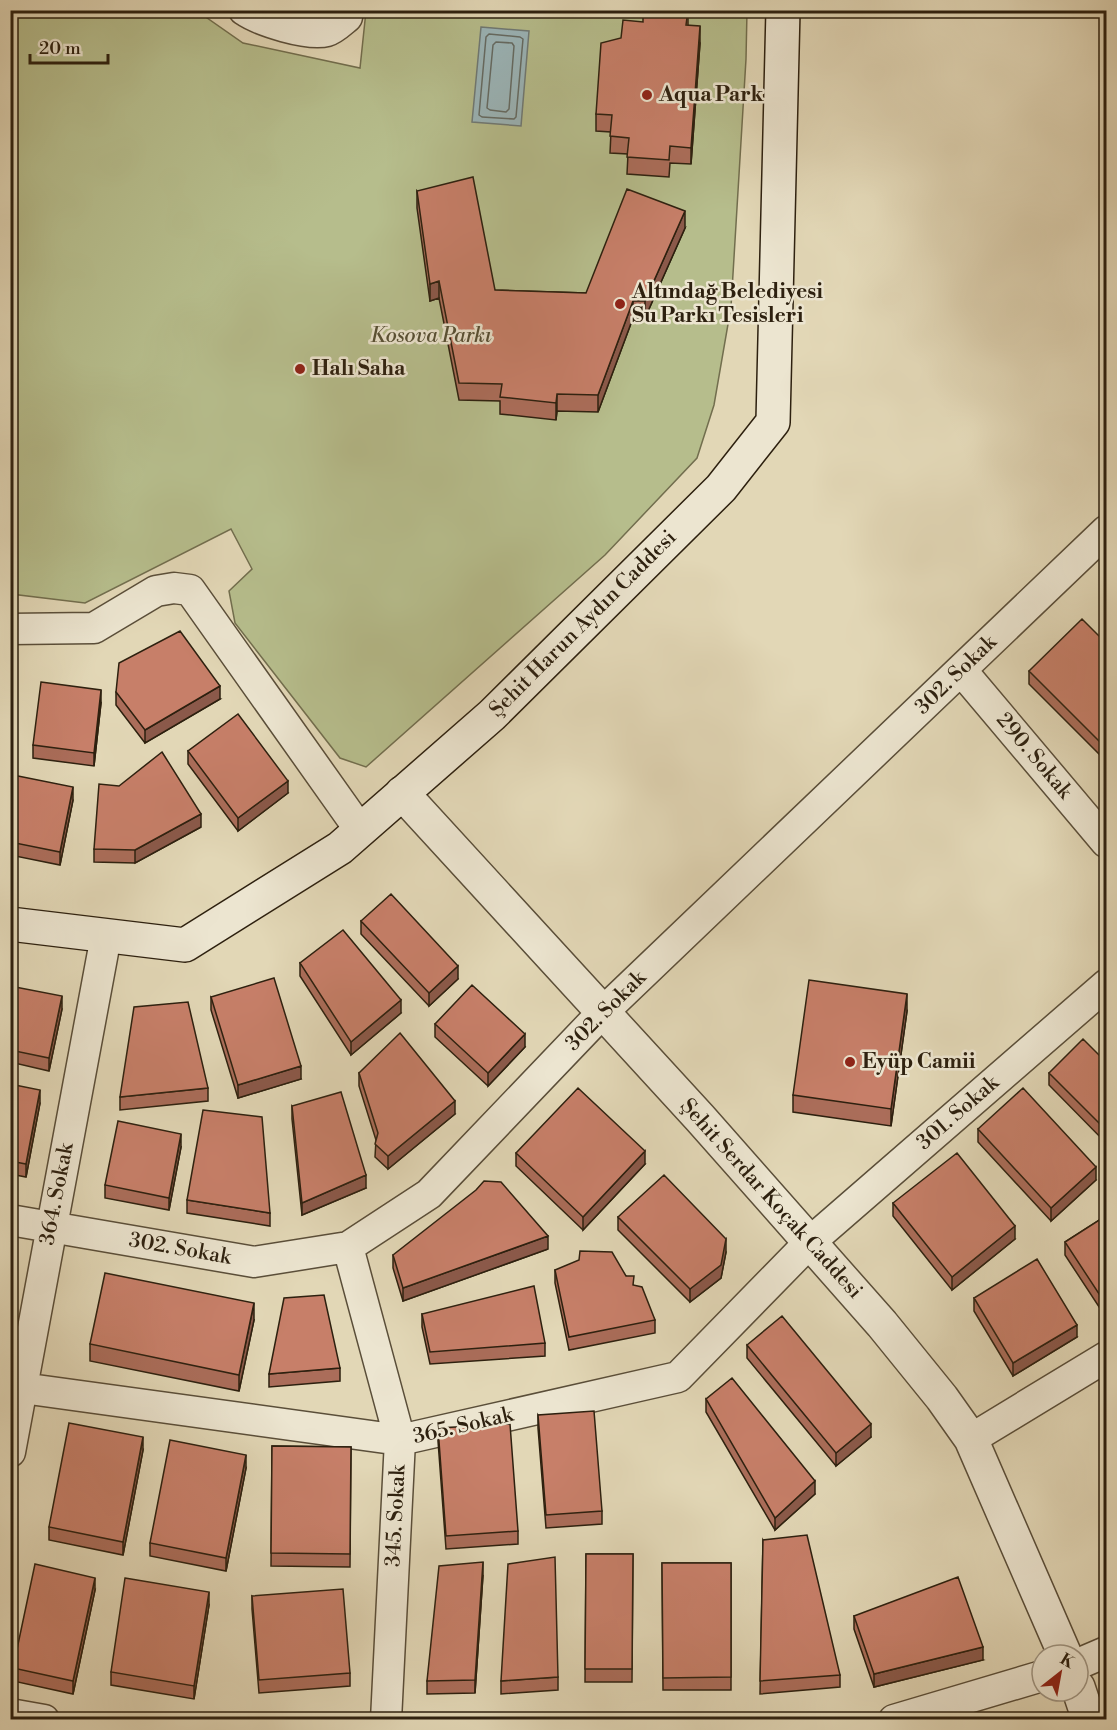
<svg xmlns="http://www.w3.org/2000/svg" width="1117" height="1730" font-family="'Libre Bodoni',serif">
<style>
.green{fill:#b6bd8c;stroke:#726e4e;stroke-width:1.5}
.water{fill:#9bb6ba;stroke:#6f7a76;stroke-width:1.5}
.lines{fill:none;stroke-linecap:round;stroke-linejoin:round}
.shore{stroke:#646b64;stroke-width:1.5}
.minor-casing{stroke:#5a4e39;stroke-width:33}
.tertiary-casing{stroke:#5a4e39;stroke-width:36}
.secondary-casing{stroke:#2d200f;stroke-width:36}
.minor{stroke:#ece5d0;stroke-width:30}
.tertiary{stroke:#ece5d0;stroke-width:33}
.secondary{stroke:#ece5d0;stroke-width:33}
.wall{fill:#ab6d5a;stroke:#2d200f;stroke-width:1.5}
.shaded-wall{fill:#8b594a;stroke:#2d200f;stroke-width:1.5}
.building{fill:#c77f69;stroke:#2d200f;stroke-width:1.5}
.poi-dot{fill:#8f2418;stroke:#ece5d0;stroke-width:2}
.labels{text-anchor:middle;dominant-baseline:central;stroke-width:5;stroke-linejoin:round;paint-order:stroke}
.poi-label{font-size:21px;font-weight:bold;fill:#2d200f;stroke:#ece5d0;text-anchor:start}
.park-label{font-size:21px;font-style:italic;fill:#564f34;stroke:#ece5d0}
.street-label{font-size:21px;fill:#2d200f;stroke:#ece5d0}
</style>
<rect width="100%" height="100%" fill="#e2d7b6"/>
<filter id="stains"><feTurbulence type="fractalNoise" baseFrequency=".00333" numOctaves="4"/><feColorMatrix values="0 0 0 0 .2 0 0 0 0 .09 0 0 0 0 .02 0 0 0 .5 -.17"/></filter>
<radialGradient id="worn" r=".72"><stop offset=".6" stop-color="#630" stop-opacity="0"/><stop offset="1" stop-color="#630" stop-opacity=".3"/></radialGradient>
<path class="green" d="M 11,11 L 197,11 L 243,43 L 360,68 L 366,11 L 747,11 L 746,59 L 731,307 L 714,405 L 697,458 L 605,555 L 366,767 L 340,758 L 235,623 L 229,591 L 252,569 L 231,529 L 85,603 L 11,594 Z"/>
<path class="water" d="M 481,27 L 529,31 L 521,126 L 472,122 Z"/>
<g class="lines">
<path class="shore" d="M 489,34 L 520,37 L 523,39 L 516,117 L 514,119 L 482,117 L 479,115 L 486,37 Z
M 496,42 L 512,43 L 514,46 L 509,109 L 506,112 L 490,110 L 487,108 L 493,45 Z"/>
<g class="minor-casing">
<path id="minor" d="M 244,10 C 260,21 308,36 327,31 C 334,29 342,21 347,17 L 348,10
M 10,629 L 94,628 L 156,591 L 174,588 L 190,590 L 360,830
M 961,670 L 1106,842
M 10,1220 L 254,1262 L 348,1247 L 429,1194 L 603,1012 L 1106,531
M 348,1247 L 400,1440 L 386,1720
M 22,1388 L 400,1440 L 678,1377 L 810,1242 L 1106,985
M 971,1439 L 1106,1357
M 10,1452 L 106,936
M 1078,1664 L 1106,1652
M 10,1714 L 44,1720
M 894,1720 L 1042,1676"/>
</g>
<g class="tertiary-casing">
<path id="tertiary" d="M 402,793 L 700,1118 L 882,1324 L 942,1398 L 971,1439 L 1065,1655
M 1078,1687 L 1089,1720"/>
</g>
<g class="secondary-casing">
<path id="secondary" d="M 10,924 L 185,945 L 340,848 L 492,715 L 721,488 L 773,422 L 783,10"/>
</g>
<use href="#minor" class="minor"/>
<use href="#tertiary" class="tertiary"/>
<use href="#secondary" class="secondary"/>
</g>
<path class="wall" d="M 688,10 L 688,25 L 700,43 L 691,164 L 670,163 L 669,177 L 627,174 L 628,154 L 610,153 L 611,132 L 596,131 L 596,114 L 643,22 Z
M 417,191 L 495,290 L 586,293 L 685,228 L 645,318 L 633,318 L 598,412 L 557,411 L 556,420 L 500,414 L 500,401 L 459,400 L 439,298 L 430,301 L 417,208 Z
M 1107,590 L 1107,609 L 1103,606 L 1103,593 Z
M 1107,644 L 1107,755 L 1103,758 L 1029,684 L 1029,671 Z
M 116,692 L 220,699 L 145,743 L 116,705 Z
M 101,703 L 94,766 L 33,758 L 33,745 Z
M 188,751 L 288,793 L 238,831 L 188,764 Z
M 10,789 L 73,800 L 60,865 L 10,855 Z
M 201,827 L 135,863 L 94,862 L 94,849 Z
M 361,921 L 458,979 L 429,1006 L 361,934 Z
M 300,963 L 401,1013 L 351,1055 L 300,976 Z
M 10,986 L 62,1009 L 49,1071 L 10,1062 Z
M 211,997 L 301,1079 L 238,1098 L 211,1010 Z
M 907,1011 L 891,1126 L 793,1112 L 793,1095 Z
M 435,1024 L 525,1047 L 488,1086 L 435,1037 Z
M 1107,1063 L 1107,1144 L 1049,1085 L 1049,1073 Z
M 359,1073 L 455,1114 L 388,1169 L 375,1157 L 376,1140 L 359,1086 Z
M 10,1084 L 40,1103 L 26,1177 L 10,1174 Z
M 208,1088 L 208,1101 L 120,1110 L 120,1097 Z
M 292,1106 L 366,1188 L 302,1215 L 292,1119 Z
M 978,1129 L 1096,1180 L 1051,1221 L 978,1142 Z
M 181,1147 L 169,1210 L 105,1198 L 105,1185 Z
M 516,1153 L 645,1164 L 583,1230 L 516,1166 Z
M 187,1200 L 270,1213 L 270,1226 L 187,1213 Z
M 893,1203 L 1015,1239 L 952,1290 L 893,1216 Z
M 1107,1215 L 1107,1319 L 1065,1255 L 1065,1242 Z
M 618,1217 L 726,1252 L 721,1278 L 690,1302 L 618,1230 Z
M 548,1249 L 403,1301 L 393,1268 L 393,1255 Z
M 555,1270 L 626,1276 L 634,1286 L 655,1320 L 655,1333 L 569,1350 L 555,1283 Z
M 974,1298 L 1077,1337 L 1013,1376 L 974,1311 Z
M 422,1314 L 545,1343 L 545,1356 L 430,1364 L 422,1327 Z
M 254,1320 L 239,1391 L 90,1361 L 90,1344 Z
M 747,1345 L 871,1437 L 836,1466 L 747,1358 Z
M 340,1368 L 340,1381 L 269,1387 L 269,1374 Z
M 706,1399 L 815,1494 L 775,1530 L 706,1412 Z
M 538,1415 L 602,1511 L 602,1524 L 546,1528 L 538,1428 Z
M 438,1428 L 518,1531 L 518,1544 L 446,1549 L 438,1441 Z
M 272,1446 L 351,1447 L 350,1567 L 271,1566 Z
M 143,1450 L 123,1555 L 49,1540 L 49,1527 Z
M 246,1468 L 226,1571 L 150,1556 L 150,1543 Z
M 763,1540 L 840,1675 L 840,1687 L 760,1694 Z
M 586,1554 L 633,1554 L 632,1682 L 585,1682 Z
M 662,1563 L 731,1563 L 731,1690 L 663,1690 Z
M 483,1575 L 475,1693 L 427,1694 L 427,1681 Z
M 95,1590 L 73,1694 L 13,1681 L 13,1668 Z
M 252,1596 L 350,1673 L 350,1686 L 259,1693 L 252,1609 Z
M 209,1605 L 194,1699 L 111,1685 L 111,1672 Z
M 854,1616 L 983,1660 L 874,1687 L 854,1629 Z
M 558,1677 L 558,1690 L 501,1694 L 501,1681 Z"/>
<path class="shaded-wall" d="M 700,26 L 700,43 L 691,164 L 691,148 Z
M 685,211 L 685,228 L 645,318 L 645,301 Z
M 439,281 L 439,298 L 430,301 L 430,284 Z
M 633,301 L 633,318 L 598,412 L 598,395 Z
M 557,394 L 557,411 L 556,420 L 556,403 Z
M 220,686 L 220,699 L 145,743 L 145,730 Z
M 101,690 L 101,703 L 94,766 L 94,753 Z
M 1107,742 L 1107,755 L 1103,758 L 1103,745 Z
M 288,781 L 288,793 L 238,831 L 238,818 Z
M 73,787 L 73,800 L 60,865 L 60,852 Z
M 201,814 L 201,827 L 135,863 L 135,850 Z
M 458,966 L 458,979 L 429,1006 L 429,993 Z
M 907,994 L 907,1011 L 891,1126 L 891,1109 Z
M 62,996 L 62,1009 L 49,1071 L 49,1058 Z
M 401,1000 L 401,1013 L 351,1055 L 351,1042 Z
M 525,1034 L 525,1047 L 488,1086 L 488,1073 Z
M 301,1066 L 301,1079 L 238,1098 L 238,1085 Z
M 40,1090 L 40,1103 L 26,1177 L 26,1164 Z
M 455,1101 L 455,1114 L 388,1169 L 388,1156 Z
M 181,1134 L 181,1147 L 169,1210 L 169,1198 Z
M 645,1151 L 645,1164 L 583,1230 L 583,1217 Z
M 1096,1167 L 1096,1180 L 1051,1221 L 1051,1208 Z
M 366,1175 L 366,1188 L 302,1215 L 302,1203 Z
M 1015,1226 L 1015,1239 L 952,1290 L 952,1277 Z
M 548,1236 L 548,1249 L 403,1301 L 403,1288 Z
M 726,1239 L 726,1252 L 721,1278 L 690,1302 L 690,1289 Z
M 13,1252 L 13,1265 L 10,1280 L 10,1267 Z
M 254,1303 L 254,1320 L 239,1391 L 239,1375 Z
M 1077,1325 L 1077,1337 L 1013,1376 L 1013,1363 Z
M 871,1424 L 871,1437 L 836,1466 L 836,1453 Z
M 143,1437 L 143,1450 L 123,1555 L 123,1542 Z
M 246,1455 L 246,1468 L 226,1571 L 226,1558 Z
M 815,1481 L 815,1494 L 775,1530 L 775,1518 Z
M 483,1562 L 483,1575 L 475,1693 L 475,1680 Z
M 95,1578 L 95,1590 L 73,1694 L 73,1681 Z
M 209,1592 L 209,1605 L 194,1699 L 194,1686 Z
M 983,1647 L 983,1660 L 874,1687 L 874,1674 Z"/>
<path class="building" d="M 643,10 L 688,10 L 686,25 L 700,26 L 691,148 L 670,146 L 669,160 L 627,157 L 629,138 L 610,136 L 612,115 L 596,114 L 601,43 L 621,38 L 623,20 L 643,22 Z
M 473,177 L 495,290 L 586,293 L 627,189 L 685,211 L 645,301 L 633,301 L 598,395 L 557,394 L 556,403 L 500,397 L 502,384 L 459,383 L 439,281 L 430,284 L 417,191 Z
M 1082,619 L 1107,644 L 1107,742 L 1103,745 L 1029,671 Z
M 180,631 L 220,686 L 145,730 L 116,692 L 119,663 Z
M 41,682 L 101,690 L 94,753 L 33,745 Z
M 238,714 L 288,781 L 238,818 L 188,751 Z
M 162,752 L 201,814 L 135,850 L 94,849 L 99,784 L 119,786 Z
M 13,775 L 73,787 L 60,852 L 10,842 L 10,789 Z
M 391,894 L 458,966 L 429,993 L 361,921 Z
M 343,930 L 401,1000 L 351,1042 L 300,963 Z
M 274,978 L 301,1066 L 238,1085 L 211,997 Z
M 809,980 L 907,994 L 891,1109 L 793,1095 Z
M 472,985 L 525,1034 L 488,1073 L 435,1024 Z
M 10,986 L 62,996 L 49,1058 L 10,1050 Z
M 188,1002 L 208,1088 L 120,1097 L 134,1007 Z
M 400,1033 L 455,1101 L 388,1156 L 375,1144 L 378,1133 L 359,1073 Z
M 1083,1039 L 1107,1063 L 1107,1131 L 1049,1073 Z
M 10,1084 L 40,1090 L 26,1164 L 10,1161 Z
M 578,1088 L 645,1151 L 583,1217 L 516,1153 Z
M 1023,1088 L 1096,1167 L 1051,1208 L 978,1129 Z
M 341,1092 L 366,1175 L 302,1203 L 292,1106 Z
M 203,1110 L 262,1117 L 270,1213 L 187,1200 Z
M 118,1121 L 181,1134 L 169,1198 L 105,1185 Z
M 957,1153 L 1015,1226 L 952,1277 L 893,1203 Z
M 664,1175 L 726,1239 L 721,1265 L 690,1289 L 618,1217 Z
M 484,1181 L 501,1182 L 548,1236 L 403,1288 L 393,1255 L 476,1190 Z
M 1107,1215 L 1107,1306 L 1065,1242 Z
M 580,1251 L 612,1252 L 626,1276 L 634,1276 L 633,1285 L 642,1287 L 655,1320 L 569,1337 L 555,1270 L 579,1260 Z
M 10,1252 L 13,1252 L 10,1267 Z
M 1037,1259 L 1077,1325 L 1013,1363 L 974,1298 Z
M 105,1273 L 254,1303 L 239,1375 L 90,1344 Z
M 534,1286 L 545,1343 L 430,1352 L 422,1314 Z
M 324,1295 L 340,1368 L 269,1374 L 284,1298 Z
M 782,1316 L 871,1424 L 836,1453 L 747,1345 Z
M 732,1378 L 815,1481 L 775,1518 L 706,1399 Z
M 594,1411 L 602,1511 L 546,1515 L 538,1415 Z
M 69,1423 L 143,1437 L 123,1542 L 49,1527 Z
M 510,1424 L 518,1531 L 446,1536 L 438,1428 Z
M 170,1440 L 246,1455 L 226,1558 L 150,1543 Z
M 272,1446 L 351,1447 L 350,1554 L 271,1553 Z
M 807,1535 L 840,1675 L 760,1681 L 763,1540 Z
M 586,1554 L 633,1554 L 632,1669 L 585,1669 Z
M 555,1557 L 558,1677 L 501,1681 L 508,1564 Z
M 483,1562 L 475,1680 L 427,1681 L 439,1566 Z
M 662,1563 L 731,1563 L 731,1677 L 663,1678 Z
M 35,1564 L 95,1578 L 73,1681 L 13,1668 Z
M 958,1577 L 983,1647 L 874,1674 L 854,1616 Z
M 125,1578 L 209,1592 L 194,1686 L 111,1672 Z
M 343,1589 L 350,1673 L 259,1680 L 252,1596 Z"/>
<g class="poi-dot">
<circle cx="647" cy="95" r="6"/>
<circle cx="620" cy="304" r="6"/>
<circle cx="300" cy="369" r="6"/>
<circle cx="850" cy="1062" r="6"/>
</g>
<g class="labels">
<g class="poi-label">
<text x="659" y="95">Aqua Park</text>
<text x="632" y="292">Altındağ Belediyesi<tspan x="632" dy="24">Su Parkı Tesisleri</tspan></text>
<text x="312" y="369">Halı Saha</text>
<text x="862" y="1062">Eyüp Camii</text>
</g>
<g class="park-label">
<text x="431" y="336">Kosova Parkı</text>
</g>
<g class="street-label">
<text transform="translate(583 624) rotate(-45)">Şehit Harun Aydın Caddesi</text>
<text transform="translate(956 675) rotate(-44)">302. Sokak</text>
<text transform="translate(1034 756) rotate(50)">290. Sokak</text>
<text transform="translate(606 1011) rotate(-45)">302. Sokak</text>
<text transform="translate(958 1113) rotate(-41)">301. Sokak</text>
<text transform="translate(57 1194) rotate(-79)">364. Sokak</text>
<text transform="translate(771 1199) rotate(48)">Şehit Serdar Koçak Caddesi</text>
<text transform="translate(180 1249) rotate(10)">302. Sokak</text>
<text transform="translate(463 1426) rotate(-13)">365. Sokak</text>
<text transform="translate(396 1516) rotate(-87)">345. Sokak</text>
</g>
</g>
<rect width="1117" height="1730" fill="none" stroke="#e2d7b6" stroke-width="36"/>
<rect x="12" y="12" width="1093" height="1706" fill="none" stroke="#2d200f" stroke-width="3"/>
<rect x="18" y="18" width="1081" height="1694" fill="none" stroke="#2d200f" stroke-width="1.5"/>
<g transform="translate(1060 1673) rotate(31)"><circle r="28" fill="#ece5d0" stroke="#a09683" stroke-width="1.5"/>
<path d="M0-4.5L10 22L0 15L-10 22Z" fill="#8f2418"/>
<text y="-9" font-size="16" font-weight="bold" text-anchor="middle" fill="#2d200f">K</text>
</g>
<path d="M30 54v9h78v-9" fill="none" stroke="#2d200f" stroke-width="3"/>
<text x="39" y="54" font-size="18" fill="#2d200f" stroke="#ece5d0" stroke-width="4.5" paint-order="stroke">20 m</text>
<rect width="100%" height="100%" filter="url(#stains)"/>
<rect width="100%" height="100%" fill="url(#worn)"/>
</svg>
